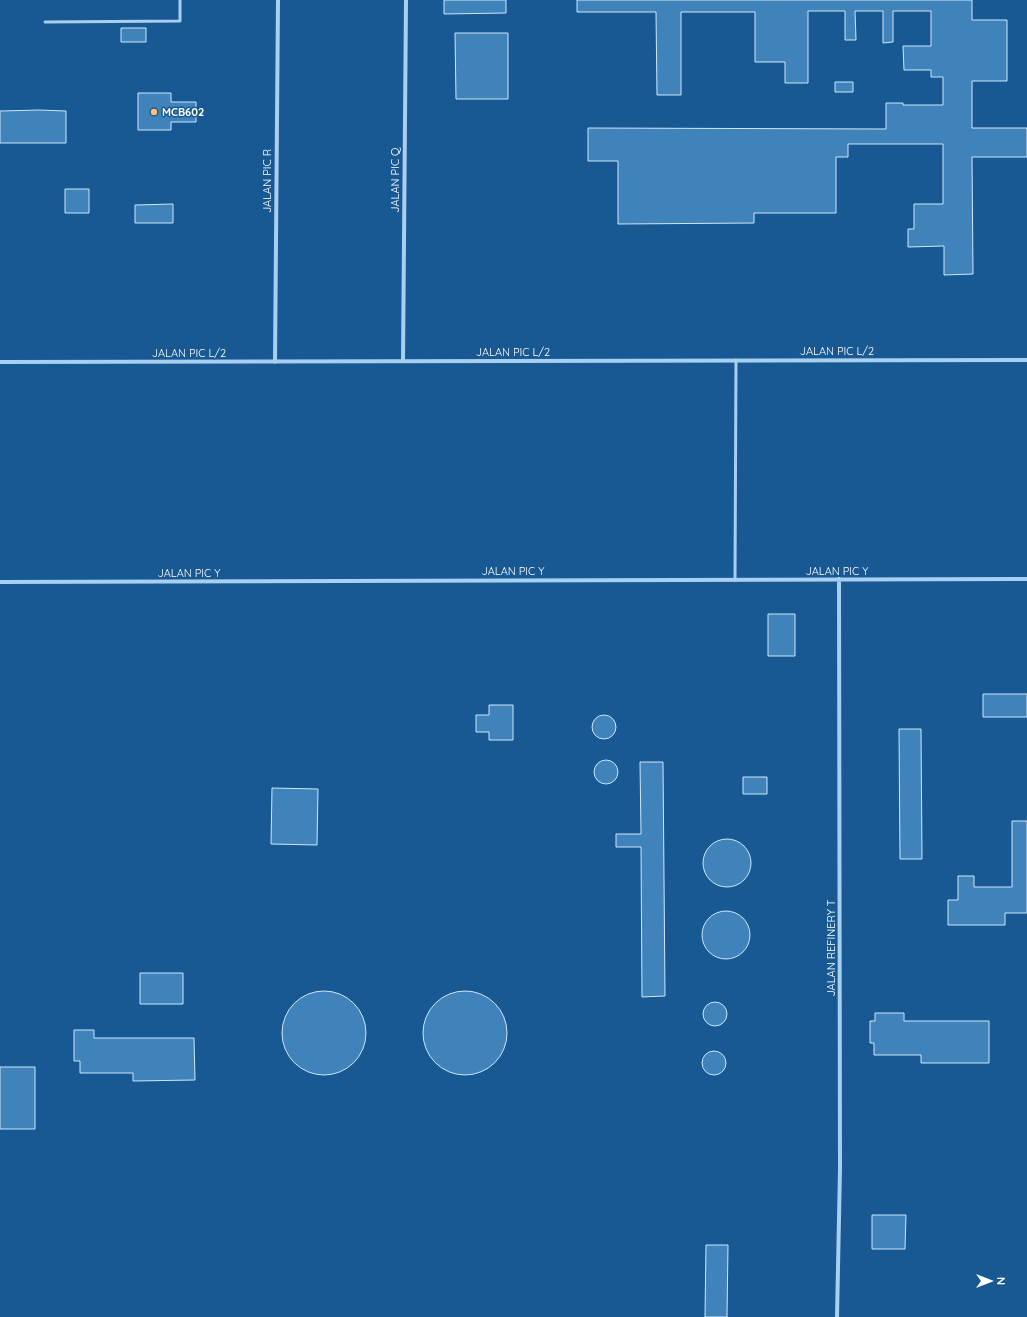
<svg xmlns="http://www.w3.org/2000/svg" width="1027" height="1317" font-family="Quicksand,sans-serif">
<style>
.building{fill:#4083ba;stroke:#cee7fb}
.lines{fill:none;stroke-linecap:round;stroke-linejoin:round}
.lane{stroke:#a7cff0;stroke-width:3}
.street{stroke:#a7cff0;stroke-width:4}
.poi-dot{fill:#ffc466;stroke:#185993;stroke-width:1.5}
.labels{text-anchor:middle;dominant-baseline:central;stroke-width:3;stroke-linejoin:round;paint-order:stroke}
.poi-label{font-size:11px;font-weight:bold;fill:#fff;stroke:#185993;text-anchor:start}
.street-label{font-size:11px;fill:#fff;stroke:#185993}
</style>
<rect width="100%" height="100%" fill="#185993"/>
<path class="building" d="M 444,0 L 506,0 L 506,13 L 444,14 Z
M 577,0 L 972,0 L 972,20 L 1007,20 L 1007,81 L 972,81 L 972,128 L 1027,128 L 1027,157 L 972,157 L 973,274 L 944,275 L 944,246 L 908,247 L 908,229 L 914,229 L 914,204 L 943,204 L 943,144 L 848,144 L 848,157 L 836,157 L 836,213 L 754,213 L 754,223 L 618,224 L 618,161 L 588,161 L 588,128 L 886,129 L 886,103 L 903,103 L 903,105 L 943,105 L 943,77 L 931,77 L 931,70 L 904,70 L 903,46 L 931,46 L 931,11 L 893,11 L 893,42 L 883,43 L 883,11 L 855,11 L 856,40 L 845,40 L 845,11 L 808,11 L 808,83 L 785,83 L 785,62 L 755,62 L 755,12 L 681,12 L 681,95 L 657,95 L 656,12 L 577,12 Z
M 121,28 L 146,28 L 146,42 L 121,42 Z
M 455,33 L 508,33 L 508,99 L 456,99 Z
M 835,82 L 853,82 L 853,92 L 835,92 Z
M 138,93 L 171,93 L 171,102 L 196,102 L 196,122 L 171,122 L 171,130 L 138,130 Z
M 39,110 L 66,111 L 66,143 L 0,143 L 0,111 Z
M 65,189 L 89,189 L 89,213 L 65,213 Z
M 173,204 L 173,223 L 135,223 L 135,205 Z
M 768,614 L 795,614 L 795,656 L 768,656 Z
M 983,694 L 1027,694 L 1027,717 L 983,717 Z
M 489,705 L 513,705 L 513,740 L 489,740 L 489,732 L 476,732 L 476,715 L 489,715 Z
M592 727a12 12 0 1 1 24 0a12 12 0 1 1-24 0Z
M 899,729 L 921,729 L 922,859 L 900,859 Z
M594 772a12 12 0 1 1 24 0a12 12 0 1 1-24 0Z
M 640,762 L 663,762 L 665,996 L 642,997 L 641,847 L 616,847 L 616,834 L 641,834 Z
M 743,777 L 767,777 L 767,794 L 743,794 Z
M 272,788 L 318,789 L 317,845 L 271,844 Z
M 1012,821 L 1027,821 L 1027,913 L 1005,913 L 1005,925 L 948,925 L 948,900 L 958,900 L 958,876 L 974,876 L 974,887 L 1012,887 Z
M703 863a24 24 0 1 1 48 0a24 24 0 1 1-48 0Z
M702 935a24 24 0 1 1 48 0a24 24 0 1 1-48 0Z
M 140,973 L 183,973 L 183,1004 L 140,1004 Z
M423 1033a42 42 0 1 1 84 0a42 42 0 1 1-84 0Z
M282 1033a42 42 0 1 1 84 0a42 42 0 1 1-84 0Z
M703 1014a12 12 0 1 1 24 0a12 12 0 1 1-24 0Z
M 875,1013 L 904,1013 L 904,1021 L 989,1021 L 989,1063 L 921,1063 L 921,1055 L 874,1055 L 874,1043 L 870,1043 L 870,1021 L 875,1021 Z
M 74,1030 L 94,1030 L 94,1038 L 194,1038 L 195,1080 L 133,1081 L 133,1073 L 80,1073 L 80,1061 L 74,1061 Z
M702 1063a12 12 0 1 1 24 0a12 12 0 1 1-24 0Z
M 0,1067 L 35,1067 L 35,1129 L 0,1129 Z
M 872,1215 L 906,1215 L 905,1249 L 872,1249 Z
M 706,1245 L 728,1245 L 727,1317 L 705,1317 Z"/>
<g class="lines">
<path class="lane" d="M 45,22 L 180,21 L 180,0
M 735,580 L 736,360"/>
<path class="street" d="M 403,361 L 406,0
M 0,362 L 1027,360
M 275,362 L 278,0
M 0,582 L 1027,579
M 837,1317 L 840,1169 L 839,579"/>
</g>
<circle class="poi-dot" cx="154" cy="112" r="4"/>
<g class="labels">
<g class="poi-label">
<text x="162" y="112">MCB602</text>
</g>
<g class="street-label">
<text transform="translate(395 180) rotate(-90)">JALAN PIC Q</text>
<text transform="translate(267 181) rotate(-90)">JALAN PIC R</text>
<text x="837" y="351">JALAN PIC L/2</text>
<text x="513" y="352">JALAN PIC L/2</text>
<text x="189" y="353">JALAN PIC L/2</text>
<text x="513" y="571">JALAN PIC Y</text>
<text x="837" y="571">JALAN PIC Y</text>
<text x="189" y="573">JALAN PIC Y</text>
<text transform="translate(831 948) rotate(-90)">JALAN REFINERY T</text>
</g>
</g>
<g transform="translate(991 1281) rotate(90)" stroke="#185993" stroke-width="3" paint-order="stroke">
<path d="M0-3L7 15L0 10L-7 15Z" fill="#ffffff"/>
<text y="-6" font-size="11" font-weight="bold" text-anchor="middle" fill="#ffffff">N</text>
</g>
</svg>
